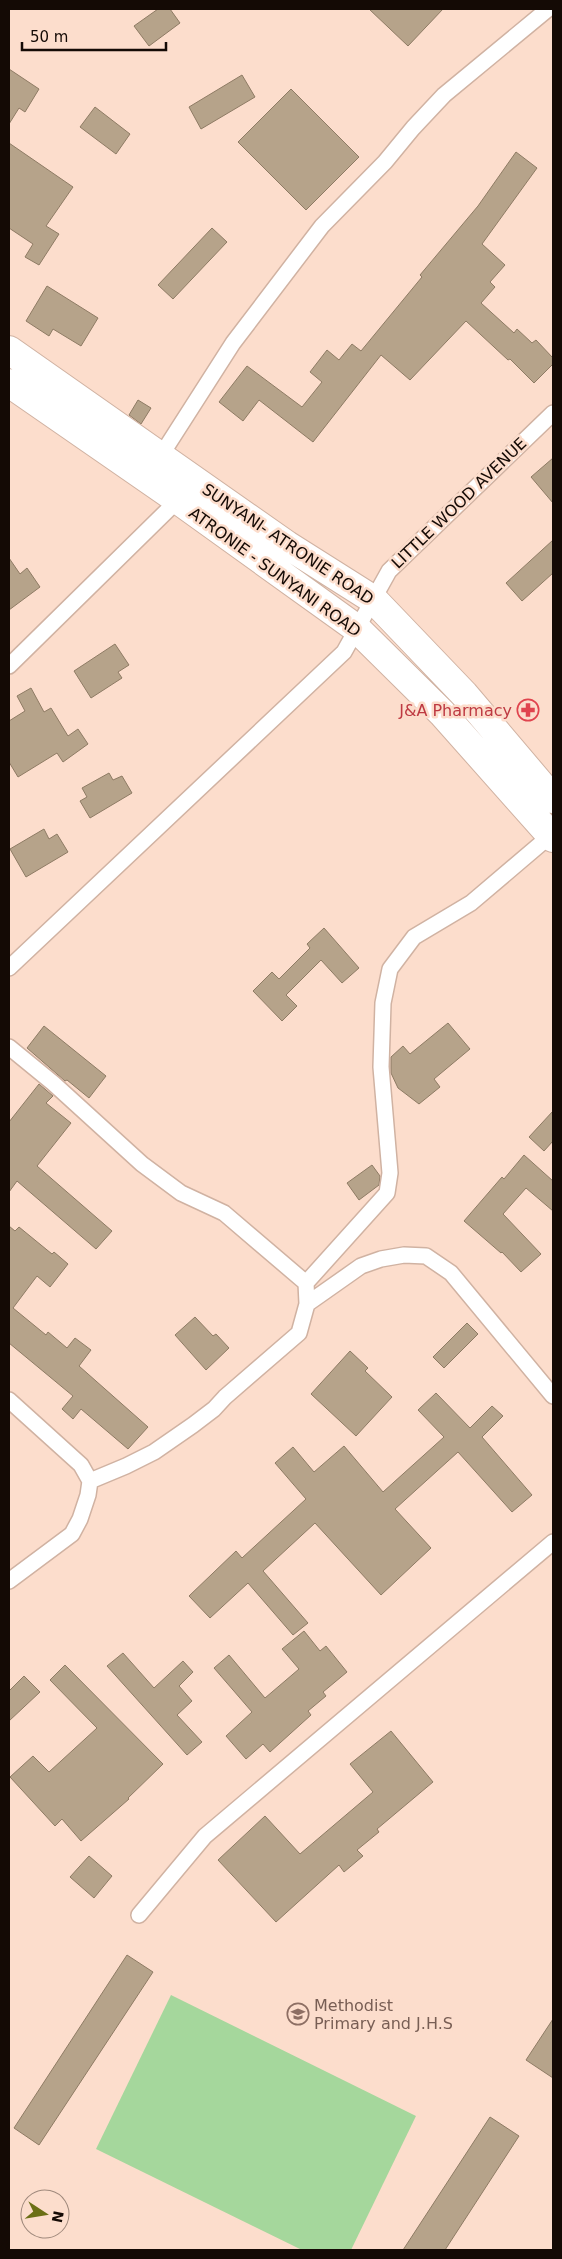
<svg xmlns="http://www.w3.org/2000/svg" width="562" height="2259" font-family="'DejaVu Sans',sans-serif">
<style>
.green{fill:#a5d79c}
.building{fill:#b6a38a;stroke:#8e7b64}
.lines{fill:none;stroke-linecap:round;stroke-linejoin:round}
.street-casing{stroke:#d0b2a2;stroke-width:18}
.highway-casing{stroke:#d0b2a2;stroke-width:30}
.street{stroke:#fff;stroke-width:15}
.highway{stroke:#fff;stroke-width:28}
.labels{text-anchor:middle;dominant-baseline:central;stroke-width:5;stroke-linejoin:round;paint-order:stroke}
.street-label{font-size:16px;fill:#140a05;stroke:#fcddcc}
.health-label{font-size:16px;fill:#be3a42;stroke:#fcddcc;text-anchor:end}
.education-label{font-size:16px;fill:#785e54;stroke:#fcddcc;text-anchor:start}
</style>
<rect width="100%" height="100%" fill="#fcddcc"/>
<path class="green" d="M 171,1995 L 416,2116 L 351,2250 L 302,2250 L 96,2149 Z"/>
<path class="building" d="M 158,9 L 170,9 L 180,23 L 149,46 L 134,26 Z
M 369,9 L 443,9 L 408,46 Z
M 9,69 L 39,89 L 25,112 L 19,108 L 9,124 Z
M 242,75 L 255,97 L 201,129 L 189,107 Z
M 291,89 L 359,157 L 306,210 L 238,142 Z
M 95,107 L 130,134 L 116,154 L 80,127 Z
M 9,143 L 73,187 L 46,226 L 59,234 L 39,265 L 25,257 L 33,244 L 9,228 Z
M 516,152 L 537,168 L 482,244 L 505,265 L 490,282 L 495,287 L 481,303 L 514,333 L 517,329 L 532,343 L 536,340 L 553,358 L 553,364 L 534,383 L 510,359 L 508,360 L 466,321 L 410,380 L 381,355 L 313,442 L 259,400 L 243,421 L 219,402 L 247,366 L 302,407 L 322,382 L 310,372 L 327,350 L 339,360 L 352,344 L 361,351 L 422,277 L 420,275 L 478,206 Z
M 212,228 L 227,242 L 173,299 L 158,285 Z
M 47,286 L 98,318 L 81,346 L 53,329 L 49,336 L 26,321 Z
M 138,400 L 151,408 L 141,424 L 129,415 Z
M 553,458 L 553,503 L 531,477 Z
M 553,540 L 553,573 L 522,601 L 506,583 Z
M 9,558 L 20,574 L 27,568 L 40,587 L 9,610 Z
M 115,644 L 129,665 L 118,672 L 122,678 L 91,698 L 74,671 Z
M 31,688 L 44,712 L 51,708 L 68,736 L 78,729 L 88,744 L 63,762 L 57,753 L 18,777 L 9,762 L 9,721 L 25,711 L 17,696 Z
M 109,773 L 113,780 L 122,776 L 132,793 L 90,818 L 80,801 L 87,797 L 82,788 Z
M 44,829 L 49,839 L 57,834 L 68,852 L 26,877 L 10,849 Z
M 324,928 L 359,968 L 342,983 L 321,960 L 286,995 L 297,1006 L 282,1021 L 253,991 L 272,972 L 279,979 L 310,948 L 307,944 Z
M 448,1023 L 470,1049 L 434,1079 L 440,1087 L 419,1104 L 398,1088 L 391,1073 L 391,1057 L 403,1046 L 410,1054 Z
M 44,1026 L 106,1076 L 89,1098 L 67,1080 L 65,1081 L 27,1048 Z
M 39,1084 L 53,1096 L 46,1103 L 71,1123 L 37,1166 L 112,1231 L 96,1249 L 17,1181 L 9,1192 L 9,1122 Z
M 553,1111 L 553,1141 L 544,1151 L 529,1137 Z
M 524,1155 L 553,1181 L 553,1211 L 526,1188 L 503,1214 L 541,1254 L 521,1272 L 502,1252 L 501,1253 L 464,1221 L 502,1177 L 504,1179 Z
M 372,1165 L 380,1176 L 379,1185 L 359,1200 L 347,1183 Z
M 9,1226 L 15,1231 L 19,1227 L 52,1254 L 54,1252 L 68,1264 L 50,1287 L 37,1276 L 13,1308 L 46,1335 L 48,1332 L 67,1348 L 75,1338 L 91,1350 L 79,1366 L 148,1427 L 128,1449 L 81,1409 L 73,1419 L 62,1409 L 73,1396 L 9,1343 Z
M 195,1317 L 213,1336 L 216,1334 L 229,1348 L 206,1370 L 175,1335 Z
M 467,1323 L 478,1334 L 444,1368 L 433,1357 Z
M 350,1351 L 368,1368 L 365,1371 L 392,1397 L 356,1436 L 311,1394 Z
M 436,1393 L 470,1428 L 492,1406 L 503,1416 L 482,1437 L 532,1495 L 512,1512 L 458,1452 L 395,1509 L 431,1548 L 381,1595 L 315,1523 L 263,1571 L 308,1623 L 293,1635 L 248,1583 L 210,1618 L 189,1596 L 236,1551 L 242,1558 L 306,1499 L 275,1463 L 293,1447 L 314,1472 L 344,1446 L 383,1492 L 444,1437 L 418,1410 Z
M 304,1631 L 320,1651 L 326,1646 L 347,1672 L 323,1692 L 326,1696 L 308,1711 L 311,1715 L 270,1752 L 263,1744 L 246,1759 L 226,1736 L 252,1712 L 214,1668 L 229,1655 L 265,1698 L 299,1669 L 282,1649 Z
M 123,1653 L 154,1688 L 183,1661 L 193,1672 L 179,1686 L 192,1701 L 177,1715 L 202,1742 L 187,1755 L 107,1666 Z
M 65,1665 L 163,1764 L 128,1798 L 129,1799 L 81,1841 L 62,1819 L 55,1826 L 10,1777 L 33,1756 L 49,1772 L 97,1728 L 50,1680 Z
M 24,1676 L 40,1692 L 9,1721 L 9,1691 Z
M 391,1731 L 433,1782 L 377,1829 L 379,1832 L 357,1850 L 363,1856 L 344,1872 L 339,1865 L 276,1922 L 218,1860 L 265,1816 L 300,1854 L 373,1792 L 350,1764 Z
M 89,1856 L 112,1876 L 94,1898 L 70,1877 Z
M 127,1955 L 153,1972 L 39,2145 L 14,2128 Z
M 553,2019 L 553,2078 L 526,2060 Z
M 490,2117 L 519,2136 L 445,2250 L 403,2250 Z"/>
<g class="lines">
<g class="street-casing">
<path id="street" d="M 160,457 L 233,343 L 322,226 L 385,162 L 413,128 L 444,95 L 548,9
M 9,666 L 178,500
M 9,968 L 344,652 L 389,571 L 553,413
M 9,1047 L 53,1083 L 142,1164 L 181,1193 L 224,1213 L 306,1283 L 307,1304 L 299,1333 L 225,1397 L 214,1409 L 193,1425 L 154,1452 L 126,1466 L 90,1481
M 306,1283 L 387,1193 L 390,1173 L 381,1067 L 383,1003 L 390,969 L 414,937 L 471,903 L 551,835
M 307,1304 L 361,1266 L 381,1259 L 404,1255 L 426,1256 L 451,1273 L 553,1396
M 9,1400 L 81,1465 L 90,1481 L 88,1495 L 80,1519 L 72,1534 L 9,1581
M 139,1915 L 205,1836 L 553,1542"/>
</g>
<g class="highway-casing">
<path id="highway" d="M 9,350 L 287,545 L 374,600 L 464,694 L 553,799
M 9,383 L 178,500 L 356,628 L 442,713 L 553,838"/>
</g>
<use href="#street" class="street"/>
<use href="#highway" class="highway"/>
</g>
<defs>
<g id="pharmacy-ring" transform="scale(1.125)"><circle r="9.5" fill="#fcddcc" stroke="#e0444e" stroke-width="1.5"/><path d="M-2-6h4v4h4v4h-4v4h-4v-4h-4v-4h4Z" fill="#e0444e"/></g>
<g id="school-ring" transform="scale(1.125)"><circle r="9.5" fill="#fcddcc" stroke="#8d6e63" stroke-width="1.5"/><path d="M0-5L7-2L0 1L-7-2ZM-4 1L0 2.5L4 1V4Q0 6-4 4Z" fill="#8d6e63"/></g>
</defs>
<g fill-rule="evenodd">
<use href="#pharmacy-ring" x="528" y="710"/>
<use href="#school-ring" x="298" y="2014"/>
</g>
<g class="labels">
<g class="street-label">
<text transform="translate(459 503) rotate(-44)">LITTLE WOOD AVENUE</text>
<text transform="translate(288 544) rotate(34)">SUNYANI- ATRONIE ROAD</text>
<text transform="translate(275 572) rotate(36)">ATRONIE - SUNYANI ROAD</text>
</g>
<g class="health-label">
<text x="512" y="710">J&amp;A Pharmacy</text>
</g>
<g class="education-label">
<text x="314" y="2005">Methodist<tspan x="314" dy="18">Primary and J.H.S</tspan></text>
</g>
</g>
<rect width="562" height="2259" fill="none" stroke="#140a05" stroke-width="20"/>
<g transform="translate(45 2214) rotate(102)"><circle r="24" fill="#fcddcc" stroke="#9f897c"/>
<path d="M0-4L9 19L0 12L-9 19Z" fill="#6b6f15"/>
<text y="-8" font-size="14" font-weight="bold" text-anchor="middle" fill="#140a05">N</text>
</g>
<path d="M22 42v8h144v-8" fill="none" stroke="#140a05" stroke-width="2.5"/>
<text x="30" y="42" font-size="15" fill="#140a05" stroke="#fcddcc" stroke-width="4" paint-order="stroke">50 m</text>
</svg>
